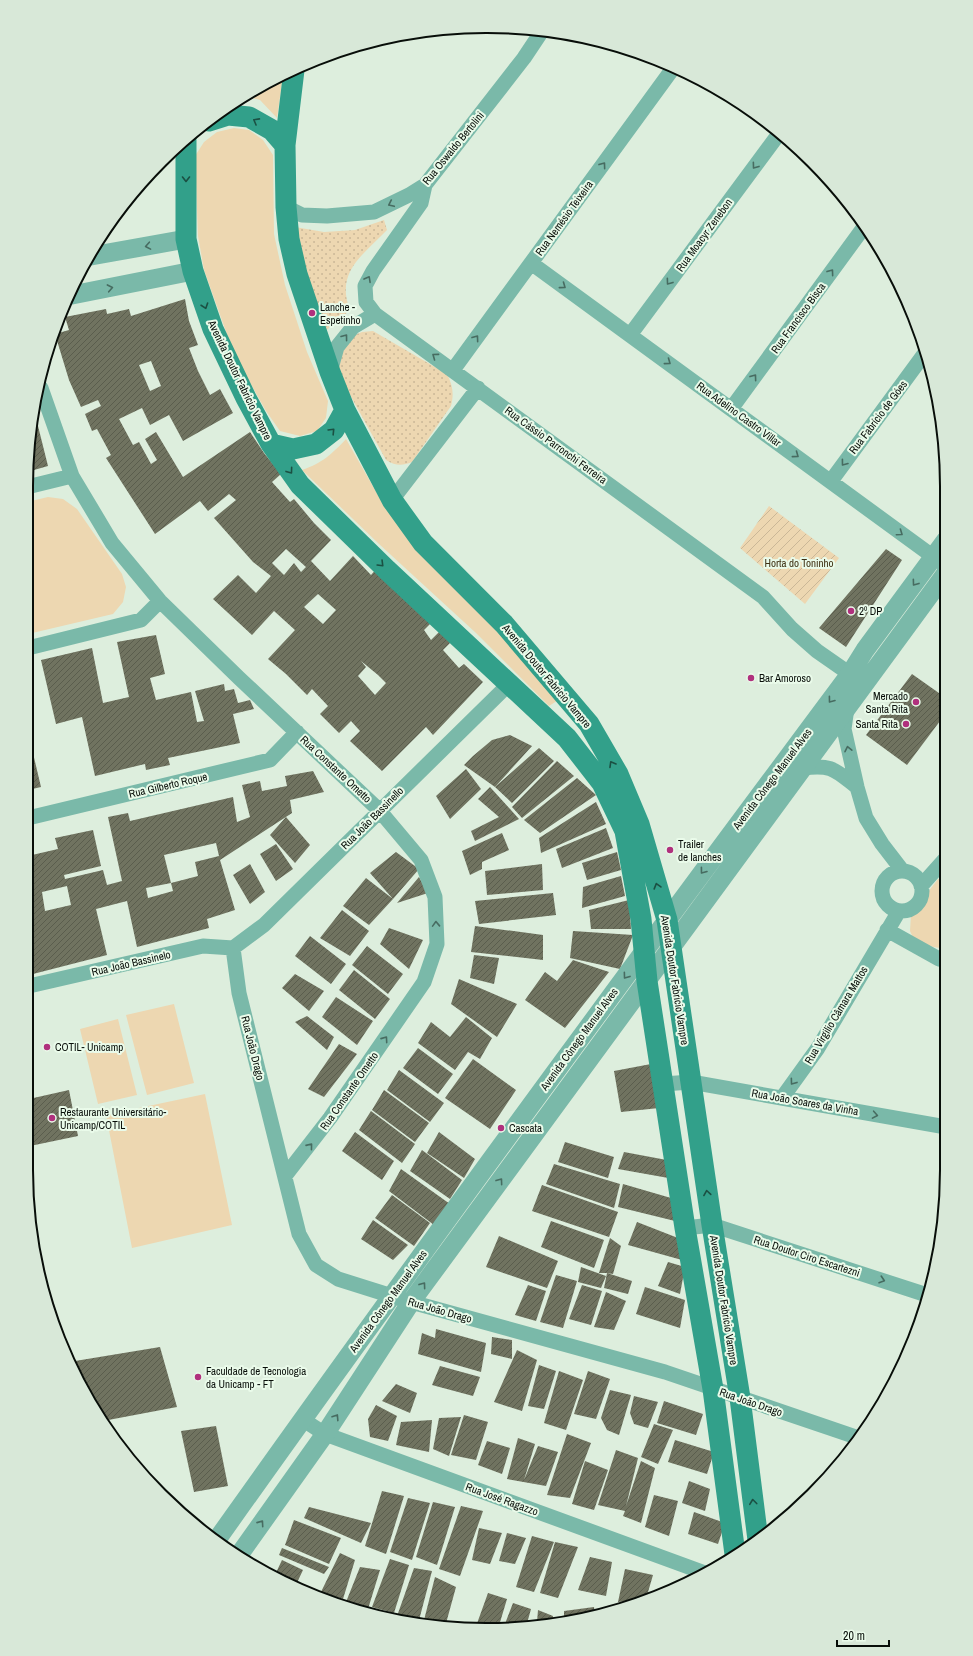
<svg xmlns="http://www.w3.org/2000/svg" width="973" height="1656" font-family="'Archivo Narrow',sans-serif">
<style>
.grass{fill:url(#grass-dots)}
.park{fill:#edd7b1}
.garden{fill:url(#garden-furrows)}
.building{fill:url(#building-hatch);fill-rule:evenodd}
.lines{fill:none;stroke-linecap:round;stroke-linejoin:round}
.minor{stroke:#7ab9a9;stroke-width:15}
.tertiary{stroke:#7ab9a9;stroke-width:19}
.secondary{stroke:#32a08a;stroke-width:21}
.oneway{stroke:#1b5043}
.oneway2{stroke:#476c61}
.poi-dot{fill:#b0307d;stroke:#eafbea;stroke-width:1.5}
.labels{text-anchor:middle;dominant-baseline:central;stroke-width:4;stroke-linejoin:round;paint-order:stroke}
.street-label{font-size:11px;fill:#080e09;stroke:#eafbea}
.poi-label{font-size:11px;fill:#080e09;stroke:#eafbea;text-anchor:start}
.park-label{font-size:11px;fill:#3e2f11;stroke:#eafbea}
.rim{fill:none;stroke:#080e09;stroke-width:2}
</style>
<defs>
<pattern id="grass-dots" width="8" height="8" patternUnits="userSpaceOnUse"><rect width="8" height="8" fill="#edd7b1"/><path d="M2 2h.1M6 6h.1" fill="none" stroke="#cab797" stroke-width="1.8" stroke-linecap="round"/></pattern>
<pattern id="garden-furrows" width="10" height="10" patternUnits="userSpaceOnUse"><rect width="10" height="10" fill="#edd7b1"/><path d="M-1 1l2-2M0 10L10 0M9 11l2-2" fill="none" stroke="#cab797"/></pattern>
<pattern id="building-hatch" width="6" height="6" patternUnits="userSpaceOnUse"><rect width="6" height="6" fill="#707360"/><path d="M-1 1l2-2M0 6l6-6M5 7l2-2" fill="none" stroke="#5a5d4d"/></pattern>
</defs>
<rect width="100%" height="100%" fill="#ded"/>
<path class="grass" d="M 384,220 L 387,230 C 363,255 335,272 350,310 L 322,334 L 295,227 L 324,232 L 355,230 Z
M 373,331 L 447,374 C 453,386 454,394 451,406 L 412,462 C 402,466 396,466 386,460 L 338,373 L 339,352 L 352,336 L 362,332 Z"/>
<path class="park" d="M 283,76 L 277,118 L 260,100 L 244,96 Z
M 234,128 L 249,130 L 263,140 L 273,155 L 274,234 L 285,285 L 307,352 L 328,401 L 326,418 L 317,431 L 300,436 L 280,431 L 266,411 L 234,354 L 204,270 L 198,236 L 195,156 L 204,142 L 217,132 Z
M 346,439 L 383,504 L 560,699 L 549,706 L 476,633 L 379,544 L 302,470 C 322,463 331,455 346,439 Z
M 48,497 L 63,499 L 77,509 L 122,574 L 126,587 L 123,602 L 113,614 L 28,634 L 27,502 Z
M 938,879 L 946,879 L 946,949 L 916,944 L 910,931 L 911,914 Z
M 174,1004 L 194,1083 L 147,1095 L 126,1015 Z
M 118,1019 L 137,1095 L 98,1104 L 80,1029 Z
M 205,1094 L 232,1225 L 132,1248 L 106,1115 Z"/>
<path class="garden" d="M 769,506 L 839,558 L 805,604 L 740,548 Z"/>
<path class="building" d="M 185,299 L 189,321 L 198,345 L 189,348 L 198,371 L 210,395 L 220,389 L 233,413 L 183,441 L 169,415 L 150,425 L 142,408 L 119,419 L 133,445 L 139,442 L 151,464 L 157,460 L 145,439 L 156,432 L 183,477 L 250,432 L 264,453 L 281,474 L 272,482 L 290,502 L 294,499 L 314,523 L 331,540 L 311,561 L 330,581 L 353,556 L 371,575 L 378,567 L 431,623 L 424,630 L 431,640 L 440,631 L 451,642 L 443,650 L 459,668 L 464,664 L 483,682 L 433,735 L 426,727 L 382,771 L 350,741 L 360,731 L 351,721 L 339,733 L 320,714 L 328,706 L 312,689 L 307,695 L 286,674 L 268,659 L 295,630 L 274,611 L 252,635 L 213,599 L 238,575 L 256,593 L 271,576 L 253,562 L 214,518 L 236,500 L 229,494 L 208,511 L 200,501 L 155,534 L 106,458 L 111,455 L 97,429 L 92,431 L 85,414 L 101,406 L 98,400 L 81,407 L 69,380 L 55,334 L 69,330 L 65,317 L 106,309 L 107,314 L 129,309 L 131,316 ZM 151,361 L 161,386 L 150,391 L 139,365 ZM 286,549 L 306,567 L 301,572 L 294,563 L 284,575 L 272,563 ZM 318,594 L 336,610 L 323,624 L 304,607 ZM 361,661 L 378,675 L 386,683 L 375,695 L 358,676 L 366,667 Z
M 35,414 L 48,466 L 27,472 L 27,456 Z
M 886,549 L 902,560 L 846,647 L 819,628 Z
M 156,635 L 165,674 L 150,678 L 156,700 L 191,692 L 197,722 L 204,721 L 195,691 L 224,684 L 225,691 L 234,689 L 238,703 L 250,700 L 254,709 L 233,714 L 240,743 L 168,758 L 170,765 L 146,770 L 145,764 L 95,776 L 82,717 L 56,724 L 41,660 L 92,648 L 103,703 L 129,697 L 117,642 Z
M 912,674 L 946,698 L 946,713 L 907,765 L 866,735 Z
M 510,735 L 532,746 L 495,787 L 464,765 L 473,756 L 492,740 Z
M 539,748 L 554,761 L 512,803 L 495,787 Z
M 32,749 L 41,787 L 28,790 L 28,750 Z
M 557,761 L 574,776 L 522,818 L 512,807 Z
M 466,769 L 481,789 L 450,819 L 436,796 Z
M 313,771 L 324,792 L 290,800 L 292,813 L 220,860 L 235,910 L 207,919 L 209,928 L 137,947 L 127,901 L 96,909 L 107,955 L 33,974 L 29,959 L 28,844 L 30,844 L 32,855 L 58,849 L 55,838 L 93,830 L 101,866 L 64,875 L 65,879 L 103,870 L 107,885 L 122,881 L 108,817 L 128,813 L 130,821 L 233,797 L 237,822 L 250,817 L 242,785 L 260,781 L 262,791 L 287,786 L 285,776 ZM 216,843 L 219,856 L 195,862 L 198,876 L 171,883 L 164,855 ZM 171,883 L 173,891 L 148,898 L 146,888 ZM 67,886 L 71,905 L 45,911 L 42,892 Z
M 577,778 L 596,795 L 540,833 L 524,820 Z
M 490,787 L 519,819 L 475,841 L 471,831 L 499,817 L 478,799 Z
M 596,802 L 606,824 L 541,853 L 539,838 Z
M 286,817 L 310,845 L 295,863 L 270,835 Z
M 606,828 L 613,848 L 562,868 L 556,849 Z
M 502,833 L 509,850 L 482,862 L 482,869 L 470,875 L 462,851 Z
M 276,844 L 293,869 L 276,881 L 260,854 Z
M 396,852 L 419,869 L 393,899 L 370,873 Z
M 617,852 L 621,870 L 587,880 L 582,863 Z
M 250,864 L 265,892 L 250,904 L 233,875 Z
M 542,864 L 543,890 L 487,895 L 485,871 Z
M 621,876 L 625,896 L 582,908 L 583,887 Z
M 419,877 L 428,893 L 397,903 Z
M 366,878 L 393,899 L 369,925 L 343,906 Z
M 553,893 L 556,915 L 479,924 L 475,901 Z
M 629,900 L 631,929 L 591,929 L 589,910 Z
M 342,910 L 369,931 L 350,956 L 320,938 Z
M 475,926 L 543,935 L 543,960 L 471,952 Z
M 389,928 L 423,940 L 409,969 L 380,944 Z
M 573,931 L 633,935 L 620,969 L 570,958 Z
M 310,936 L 346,964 L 331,984 L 295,956 Z
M 367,946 L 403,974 L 388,994 L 352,965 Z
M 474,955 L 499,958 L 494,984 L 470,978 Z
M 573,960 L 609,972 L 565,1028 L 525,1000 L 545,972 L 557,981 Z
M 354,970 L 390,999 L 375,1019 L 339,990 Z
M 295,974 L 324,991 L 309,1011 L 282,988 Z
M 459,979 L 517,1004 L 497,1037 L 451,1004 Z
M 336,997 L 373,1021 L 357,1045 L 322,1017 Z
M 307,1016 L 334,1037 L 327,1050 L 295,1022 Z
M 466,1017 L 492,1038 L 480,1059 L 468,1052 L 455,1070 L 418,1043 L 431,1022 L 450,1037 Z
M 339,1044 L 357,1054 L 324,1097 L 308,1089 Z
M 418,1048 L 453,1074 L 438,1094 L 403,1068 Z
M 473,1059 L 516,1090 L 490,1129 L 445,1098 Z
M 651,1064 L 659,1108 L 621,1112 L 614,1071 Z
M 399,1070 L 444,1103 L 430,1122 L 387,1090 Z
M 69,1090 L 78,1136 L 30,1146 L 29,1099 Z
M 384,1090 L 429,1123 L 415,1142 L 372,1110 Z
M 371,1111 L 415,1144 L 402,1163 L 359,1130 Z
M 355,1132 L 394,1161 L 382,1180 L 342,1151 Z
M 439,1132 L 475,1159 L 464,1178 L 427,1153 Z
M 565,1142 L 614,1157 L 608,1178 L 558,1162 Z
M 422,1150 L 462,1180 L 450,1199 L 410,1171 Z
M 624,1152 L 672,1161 L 674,1179 L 618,1169 Z
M 554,1164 L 620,1184 L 614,1208 L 546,1184 Z
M 401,1169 L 450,1204 L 434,1225 L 389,1191 Z
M 623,1184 L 671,1198 L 675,1221 L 618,1207 Z
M 542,1185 L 618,1212 L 609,1237 L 532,1211 Z
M 392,1195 L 430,1223 L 414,1246 L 375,1218 Z
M 373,1220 L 408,1245 L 393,1260 L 361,1239 Z
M 551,1221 L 604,1240 L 594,1268 L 541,1247 Z
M 637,1222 L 678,1238 L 682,1260 L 628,1245 Z
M 499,1236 L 558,1261 L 547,1288 L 486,1267 Z
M 610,1238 L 621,1246 L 613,1274 L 607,1273 L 632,1281 L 628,1294 L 604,1288 L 607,1273 L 599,1273 Z
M 668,1262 L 685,1267 L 680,1294 L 658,1286 Z
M 581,1267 L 606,1276 L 601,1288 L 578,1282 Z
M 556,1275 L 577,1281 L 563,1328 L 540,1322 Z
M 528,1285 L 546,1291 L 536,1321 L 515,1315 Z
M 582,1285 L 602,1291 L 591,1325 L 569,1319 Z
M 645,1287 L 685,1300 L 680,1328 L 636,1314 Z
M 606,1292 L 626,1301 L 614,1330 L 594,1327 Z
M 436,1329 L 486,1343 L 481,1372 L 418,1354 L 422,1333 L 435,1338 Z
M 492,1337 L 512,1340 L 512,1359 L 491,1354 Z
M 160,1347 L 177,1407 L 103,1421 L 74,1373 L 69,1362 Z
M 517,1350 L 537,1360 L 522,1411 L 494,1402 Z
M 539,1365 L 556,1371 L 544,1409 L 528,1406 Z
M 440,1366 L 480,1377 L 473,1396 L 432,1385 Z
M 559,1371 L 583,1380 L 566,1430 L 544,1423 Z
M 588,1371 L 610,1379 L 596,1419 L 574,1414 Z
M 396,1384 L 417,1393 L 410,1413 L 382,1401 Z
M 610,1390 L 631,1395 L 619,1435 L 607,1430 L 601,1418 Z
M 634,1396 L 658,1402 L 648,1428 L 634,1424 L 630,1413 Z
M 664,1401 L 703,1414 L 696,1435 L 657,1423 Z
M 376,1405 L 397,1416 L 388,1441 L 370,1437 L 368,1419 Z
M 464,1415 L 488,1422 L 476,1460 L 451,1455 Z
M 461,1417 L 449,1456 L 433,1449 L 439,1418 Z
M 432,1420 L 429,1452 L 396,1445 L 401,1422 Z
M 654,1424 L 673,1430 L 658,1464 L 641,1457 Z
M 216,1426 L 228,1486 L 194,1492 L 181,1431 Z
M 567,1434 L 591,1443 L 570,1498 L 547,1495 Z
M 518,1438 L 535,1444 L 524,1480 L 538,1446 L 558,1452 L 546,1486 L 507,1479 Z
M 675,1440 L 714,1452 L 707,1474 L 668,1462 Z
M 487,1441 L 510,1448 L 502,1474 L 478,1465 Z
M 616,1450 L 638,1458 L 626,1506 L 641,1461 L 655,1468 L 641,1523 L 623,1516 L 625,1511 L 598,1505 Z
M 585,1461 L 608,1470 L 594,1510 L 572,1504 Z
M 689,1481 L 710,1489 L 705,1511 L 682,1503 Z
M 382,1491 L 404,1496 L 386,1554 L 365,1546 Z
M 654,1495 L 678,1501 L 669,1536 L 645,1527 Z
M 408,1498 L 430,1503 L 412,1560 L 390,1552 Z
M 433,1502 L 455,1507 L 437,1565 L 416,1557 Z
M 461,1506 L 483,1511 L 460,1576 L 439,1569 Z
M 309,1507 L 371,1523 L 361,1543 L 304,1518 Z
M 694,1512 L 725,1523 L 718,1544 L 688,1534 Z
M 294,1520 L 341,1538 L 329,1564 L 285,1545 Z
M 479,1528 L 502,1533 L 490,1564 L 472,1560 Z
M 507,1533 L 526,1538 L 515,1564 L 499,1561 Z
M 532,1536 L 554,1542 L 534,1592 L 516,1587 Z
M 555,1542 L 578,1547 L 558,1598 L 540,1593 Z
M 282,1548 L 329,1567 L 324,1574 L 279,1555 Z
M 340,1553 L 355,1560 L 343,1599 L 321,1592 Z
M 590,1557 L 612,1562 L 606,1596 L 578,1590 Z
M 390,1559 L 409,1565 L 394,1613 L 372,1607 Z
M 282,1560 L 303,1570 L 295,1587 L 274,1577 Z
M 360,1567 L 380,1570 L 368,1609 L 346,1602 Z
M 414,1568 L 432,1571 L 418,1624 L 396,1619 Z
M 625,1569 L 653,1575 L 646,1599 L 618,1602 Z
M 435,1577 L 456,1587 L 445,1627 L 423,1624 Z
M 679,1584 L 680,1587 L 656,1596 L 655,1593 Z
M 488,1593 L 507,1599 L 498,1629 L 475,1629 Z
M 513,1603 L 531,1609 L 526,1627 L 503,1629 Z
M 594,1607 L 595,1615 L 564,1622 L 564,1611 Z
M 538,1610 L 553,1616 L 552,1625 L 544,1626 L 537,1622 Z"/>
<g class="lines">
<path class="minor" d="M 425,185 L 421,203 L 373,271 L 365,286 L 366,302 L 375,314 L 763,597 L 792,629 L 817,651 L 850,674
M 286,207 L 302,215 L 327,216 L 374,212 L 409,195 L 425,185 L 524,58 L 542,31
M 531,263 L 946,566
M 630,335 L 778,135
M 453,370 L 674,67
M 330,372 L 337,347 L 353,327 L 375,314
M 41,388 L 72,476 L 112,543 L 160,601 L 239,678 L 379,810 L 421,860 L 435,897 L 437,944 L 424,982 L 330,1118 L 285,1176
M 731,409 L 864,227
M 831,481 L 925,353
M 27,487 L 72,476
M 392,500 L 478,388
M 28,648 L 141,620 L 160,601
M 847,708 L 844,729 L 857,787 L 866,818 L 882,844 L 902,870
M 803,768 C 832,764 835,770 857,787
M 28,818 L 270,760 L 297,732
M882 891a20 20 0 1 1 40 0a20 20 0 1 1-40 0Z
M 921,886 L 946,858
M 887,930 L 939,959 L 946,960
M 233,948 L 239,993 L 299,1234 L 316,1265 L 338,1279 L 411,1302 L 665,1372 L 859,1438
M 233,948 L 264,925 L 509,684
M 29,986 L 203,946 L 233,948
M 663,1084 L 691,1082 L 946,1127
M 782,1098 L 818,1048 L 899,911
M 685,1228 L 712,1225 L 927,1295
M 302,1419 L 325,1434 L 705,1573"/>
<path class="tertiary" d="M 91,256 L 186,239
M 72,295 L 193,271
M 216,1541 C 423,1249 636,961 850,674 L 865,650 L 946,540
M 239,1555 L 325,1434 L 411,1302 L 946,573"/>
<path class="secondary" d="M 294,70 L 285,145 L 286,207 L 289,239 L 297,274 L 330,372 L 345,410 L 392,500 L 423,543 L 504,624 L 589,724 L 618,774 L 639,824 L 667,920 L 712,1225 L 740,1398 L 758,1540
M 209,121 L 228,115 L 249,117 L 272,130 L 285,145
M 186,140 L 186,239 L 193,271 L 213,329 L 246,398 L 271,444 L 300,485 L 387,570 L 567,738 L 602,783 L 625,831 L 641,919 L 647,981 L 685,1228 L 713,1389 L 735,1554
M 271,444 L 293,449 L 316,444 L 334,430 L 345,410"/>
</g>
<defs><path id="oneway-chevron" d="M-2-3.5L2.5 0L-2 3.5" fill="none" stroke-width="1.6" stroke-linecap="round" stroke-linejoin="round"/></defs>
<g class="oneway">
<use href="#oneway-chevron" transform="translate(256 121) rotate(-151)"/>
<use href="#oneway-chevron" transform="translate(186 179) rotate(90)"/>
<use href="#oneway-chevron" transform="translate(205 306) rotate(71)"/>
<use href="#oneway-chevron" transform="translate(332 431) rotate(-46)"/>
<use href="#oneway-chevron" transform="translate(290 471) rotate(54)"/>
<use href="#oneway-chevron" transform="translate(381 564) rotate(45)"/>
<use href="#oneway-chevron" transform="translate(612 764) rotate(-120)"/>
<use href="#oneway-chevron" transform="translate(657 886) rotate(-106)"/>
<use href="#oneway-chevron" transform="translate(707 1193) rotate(-99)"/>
<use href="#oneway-chevron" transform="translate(753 1502) rotate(-97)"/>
</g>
<g class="oneway2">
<use href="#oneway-chevron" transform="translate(603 165) rotate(-54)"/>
<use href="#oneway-chevron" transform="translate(755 166) rotate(126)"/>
<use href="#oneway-chevron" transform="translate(391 204) rotate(155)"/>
<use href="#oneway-chevron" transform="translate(148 246) rotate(170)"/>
<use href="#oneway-chevron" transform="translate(831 272) rotate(-54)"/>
<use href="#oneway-chevron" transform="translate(368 279) rotate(-61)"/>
<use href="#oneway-chevron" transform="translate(669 282) rotate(126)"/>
<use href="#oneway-chevron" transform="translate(563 286) rotate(36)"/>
<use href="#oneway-chevron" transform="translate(110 288) rotate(-11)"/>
<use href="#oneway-chevron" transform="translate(345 337) rotate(-53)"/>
<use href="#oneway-chevron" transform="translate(476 338) rotate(-54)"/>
<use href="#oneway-chevron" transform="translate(435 356) rotate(-144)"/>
<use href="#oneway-chevron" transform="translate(668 362) rotate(36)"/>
<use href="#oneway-chevron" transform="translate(754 377) rotate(-54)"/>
<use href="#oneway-chevron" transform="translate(796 455) rotate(36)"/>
<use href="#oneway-chevron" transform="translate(844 463) rotate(127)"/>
<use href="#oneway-chevron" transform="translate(900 533) rotate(35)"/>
<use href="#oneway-chevron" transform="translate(915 583) rotate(126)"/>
<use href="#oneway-chevron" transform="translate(831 700) rotate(127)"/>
<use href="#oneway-chevron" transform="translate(848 749) rotate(-102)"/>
<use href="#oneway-chevron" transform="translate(703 871) rotate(127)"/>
<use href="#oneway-chevron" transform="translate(436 924) rotate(-92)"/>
<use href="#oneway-chevron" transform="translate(626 976) rotate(126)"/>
<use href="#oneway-chevron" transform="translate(385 1039) rotate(-55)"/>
<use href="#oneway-chevron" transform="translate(793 1082) rotate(126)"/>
<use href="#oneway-chevron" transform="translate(875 1115) rotate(10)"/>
<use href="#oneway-chevron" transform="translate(310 1146) rotate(-51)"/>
<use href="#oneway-chevron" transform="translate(500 1181) rotate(-54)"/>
<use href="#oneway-chevron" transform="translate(882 1280) rotate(18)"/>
<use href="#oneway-chevron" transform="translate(423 1285) rotate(-54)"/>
<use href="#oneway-chevron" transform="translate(336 1417) rotate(-57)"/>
<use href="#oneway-chevron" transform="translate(261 1523) rotate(-55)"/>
</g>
<g class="poi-dot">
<circle cx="312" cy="313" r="4"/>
<circle cx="851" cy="611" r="4"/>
<circle cx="751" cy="678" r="4"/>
<circle cx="916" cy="702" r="4"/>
<circle cx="906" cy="724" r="4"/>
<circle cx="670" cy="850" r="4"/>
<circle cx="47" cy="1047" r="4"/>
<circle cx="52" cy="1118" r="4"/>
<circle cx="501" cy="1128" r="4"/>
<circle cx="198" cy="1377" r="4"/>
</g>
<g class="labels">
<g class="street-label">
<text transform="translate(453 148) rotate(-51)">Rua Oswaldo Bertolini</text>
<text transform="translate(564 218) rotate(-54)">Rua Nemésio Teixeira</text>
<text transform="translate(704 235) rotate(-54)">Rua Moacyr Zenebon</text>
<text transform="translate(798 318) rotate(-54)">Rua Francisco Bisca</text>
<text transform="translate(240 380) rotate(64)">Avenida Doutor Fabricio Vampre</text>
<text transform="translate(739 414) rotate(36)">Rua Adelino Castro Villar</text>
<text transform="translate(878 417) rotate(-53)">Rua Fabrício de Góes</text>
<text transform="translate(556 445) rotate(36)">Rua Cássio Parronchi Ferreira</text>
<text transform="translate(547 676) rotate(50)">Avenida Doutor Fabricio Vampre</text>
<text transform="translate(336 769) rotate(43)">Rua Constante Ometto</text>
<text transform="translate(772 779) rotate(-53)">Avenida Cônego Manuel Alves</text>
<text transform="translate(168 785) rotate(-13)">Rua Gilberto Roque</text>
<text transform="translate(372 818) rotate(-45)">Rua João Bassinello</text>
<text transform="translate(131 963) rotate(-13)">Rua João Bassinelo</text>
<text transform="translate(675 980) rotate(81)">Avenida Doutor Fabricio Vampre</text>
<text transform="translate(836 1015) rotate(-59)">Rua Virgilio Câmara Mattos</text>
<text transform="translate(579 1039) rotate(-54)">Avenida Cônego Manuel Alves</text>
<text transform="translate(253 1048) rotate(76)">Rua João Drago</text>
<text transform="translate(349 1091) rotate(-55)">Rua Constante Ometto</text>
<text transform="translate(805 1102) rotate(10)">Rua João Soares da Vinha</text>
<text transform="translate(807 1256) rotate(18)">Rua Doutor Ciro Escartezni</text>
<text transform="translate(724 1300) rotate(81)">Avenida Doutor Fabricio Vampre</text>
<text transform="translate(388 1301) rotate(-54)">Avenida Cônego Manuel Alves</text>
<text transform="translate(440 1310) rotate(16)">Rua João Drago</text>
<text transform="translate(751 1402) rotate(19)">Rua João Drago</text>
<text transform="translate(502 1499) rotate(20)">Rua José Ragazzo</text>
</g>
<g class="poi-label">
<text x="320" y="307">Lanche -<tspan x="320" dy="13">Espetinho</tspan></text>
<text x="859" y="611">2º DP</text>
<text x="759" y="678">Bar Amoroso</text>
<text x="908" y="696" text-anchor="end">Mercado<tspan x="908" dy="13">Santa Rita</tspan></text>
<text x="898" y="724" text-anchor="end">Santa Rita</text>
<text x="678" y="844">Trailer<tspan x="678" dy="13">de lanches</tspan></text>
<text x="55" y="1047">COTIL- Unicamp</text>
<text x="60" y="1112">Restaurante Universitário-<tspan x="60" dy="13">Unicamp/COTIL</tspan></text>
<text x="509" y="1128">Cascata</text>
<text x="206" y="1371">Faculdade de Tecnologia<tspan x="206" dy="13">da Unicamp - FT</tspan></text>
</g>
<g class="park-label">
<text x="799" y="563">Horta do Toninho</text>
</g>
</g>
<path d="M0 0H973V1656H0ZM486 33H487A453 453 0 0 1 940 486V1170A453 453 0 0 1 487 1623H486A453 453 0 0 1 33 1170V486A453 453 0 0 1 486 33Z" fill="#d8e8d8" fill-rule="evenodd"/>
<path class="rim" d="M486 33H487A453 453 0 0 1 940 486V1170A453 453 0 0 1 487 1623H486A453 453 0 0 1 33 1170V486A453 453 0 0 1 486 33Z"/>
<path d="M837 1640v6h52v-6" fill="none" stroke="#080e09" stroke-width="2"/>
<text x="843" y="1640" font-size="12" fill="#080e09" stroke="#eafbea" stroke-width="3" paint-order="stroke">20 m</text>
</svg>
